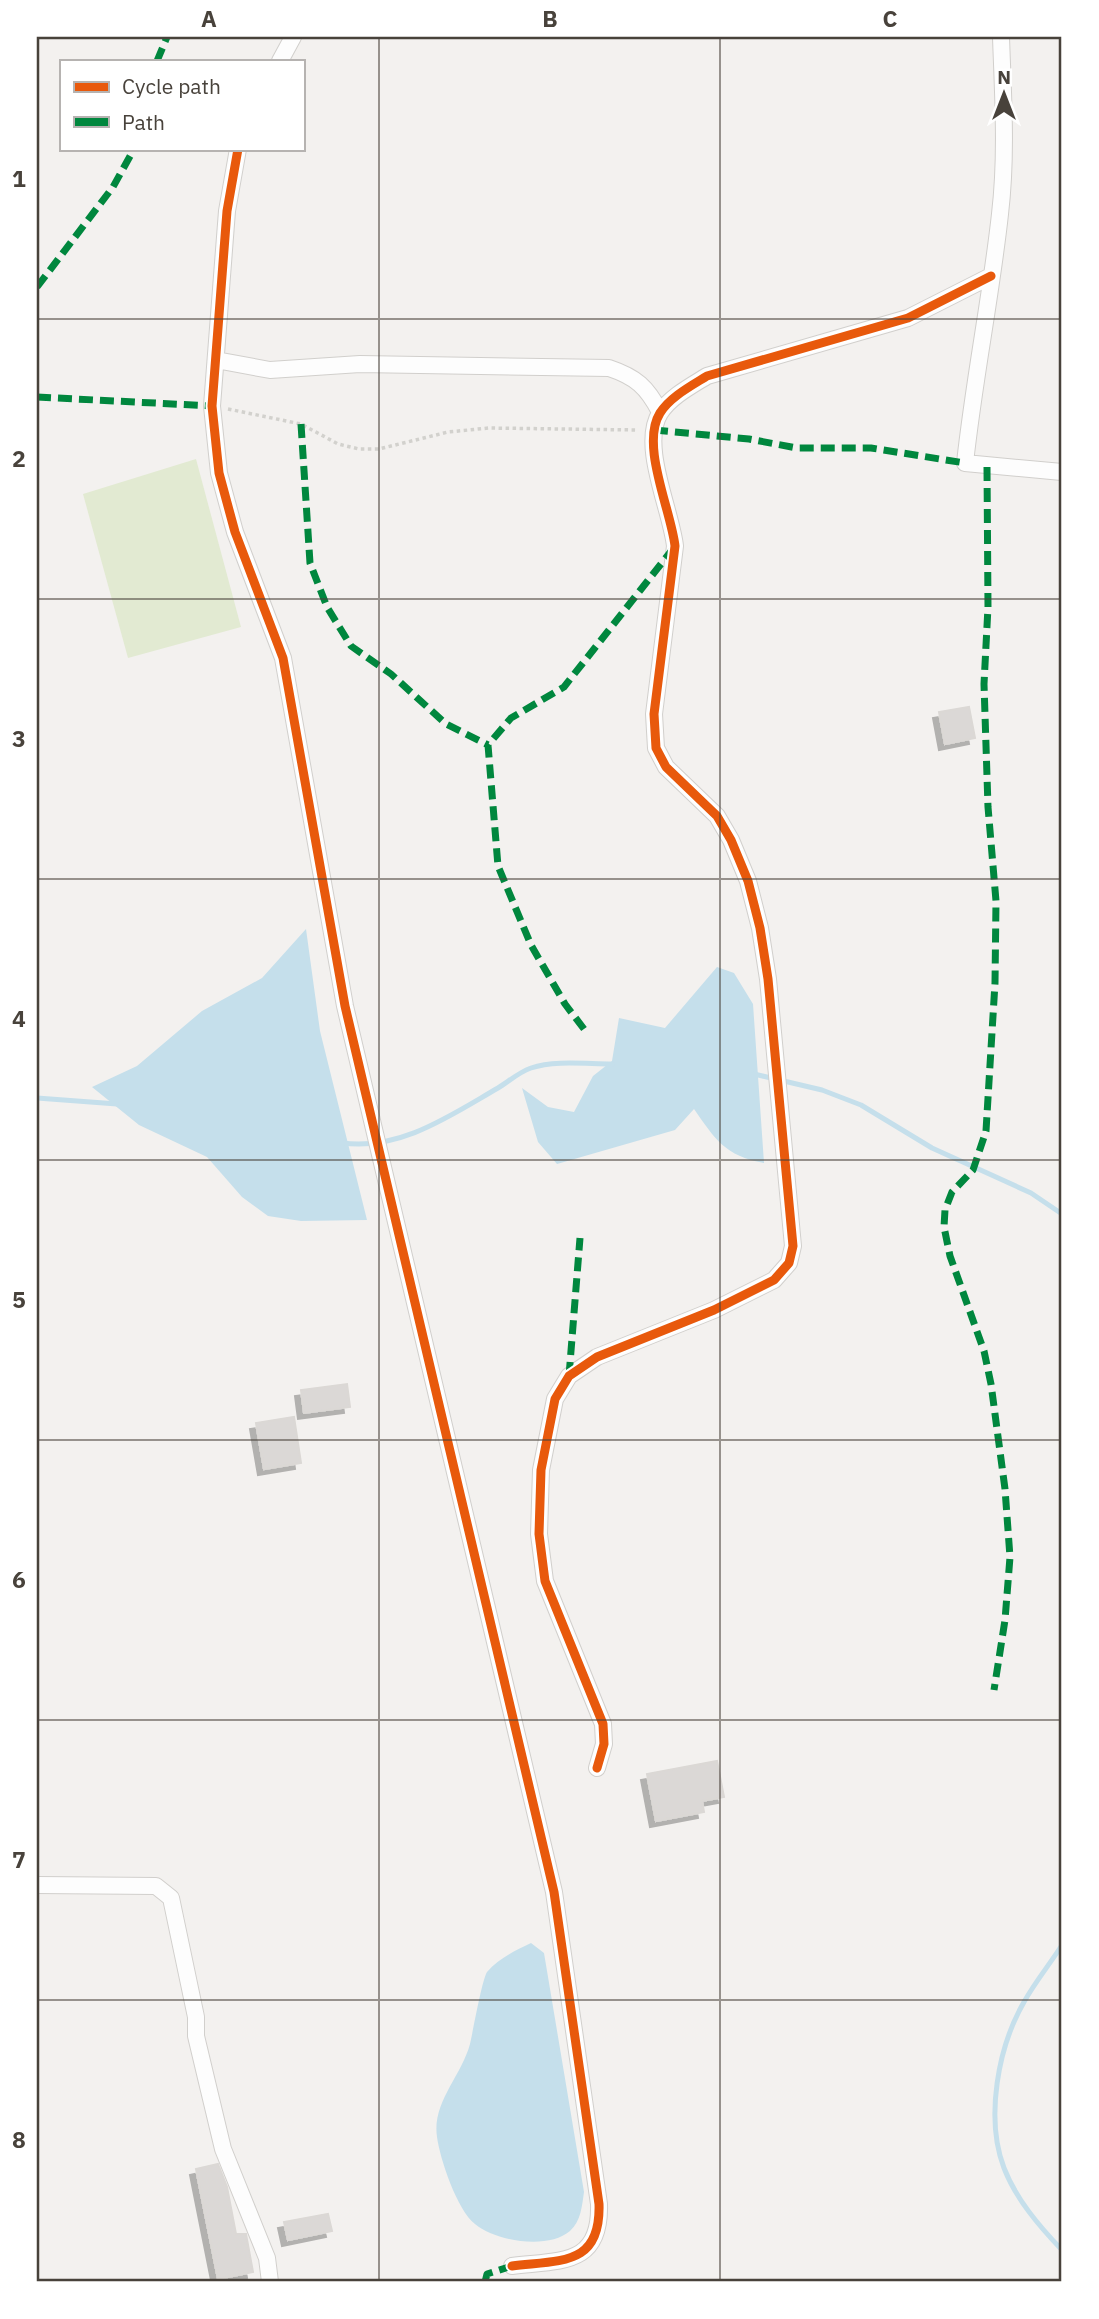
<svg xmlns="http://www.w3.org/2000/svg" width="1099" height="2319" font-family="'IBM Plex Sans',sans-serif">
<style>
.green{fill:#e2ead2}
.water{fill:#c5dfeb}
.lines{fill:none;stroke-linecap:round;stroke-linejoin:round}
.stream{stroke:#c5dfeb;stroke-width:5}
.building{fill:#dbd8d6;stroke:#dbd8d5;stroke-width:2;filter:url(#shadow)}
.minor-casing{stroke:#d1cfcc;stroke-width:18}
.path{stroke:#d2d1cd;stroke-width:3.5;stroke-dasharray:3.5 3.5;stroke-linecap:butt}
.minor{stroke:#fdfdfd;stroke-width:16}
.quiet{stroke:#00873e;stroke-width:7;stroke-dasharray:14 7;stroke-linecap:butt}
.cycleway-casing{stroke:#fff;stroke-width:13}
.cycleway{stroke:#e8590c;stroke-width:9}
.grid{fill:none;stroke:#48423b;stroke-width:2;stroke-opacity:0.55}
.neatline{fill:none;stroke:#48423b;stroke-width:2.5}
.grid-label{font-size:23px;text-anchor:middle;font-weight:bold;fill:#48423b}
</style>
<defs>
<filter id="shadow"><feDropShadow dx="-6" dy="6" stdDeviation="0" flood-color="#0004"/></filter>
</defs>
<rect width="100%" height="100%" fill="#f3f1ef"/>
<path class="green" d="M 196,459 L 241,627 L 128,658 L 83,494 Z"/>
<path class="water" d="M 306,929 L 320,1031 L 367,1220 L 301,1221 L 268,1216 L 242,1197 L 207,1157 L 139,1125 L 92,1087 L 137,1066 L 202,1011 L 262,978 Z
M 717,967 L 734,973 L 753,1004 L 764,1163 C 725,1156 715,1139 694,1109 L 675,1130 L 557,1164 L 538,1142 L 522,1088 L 548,1107 L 574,1112 L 593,1076 L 612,1061 L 619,1018 L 665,1028 Z
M 531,1943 L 544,1953 L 584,2192 C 582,2206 581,2221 570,2231 C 548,2250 495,2241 475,2224 C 457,2210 440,2159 437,2137 C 432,2102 461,2077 470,2044 C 473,2031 482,1980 487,1972 C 498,1959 516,1950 531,1943 Z"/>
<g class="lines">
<path class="stream" d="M 754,1074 L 822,1090 L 861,1105 L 932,1148 L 1031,1193 L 1062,1214
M 37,1098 L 117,1104
M 342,1143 C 400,1151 451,1115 498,1088 C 508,1082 519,1072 531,1068 C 555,1060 586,1064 612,1064
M 1062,1945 C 1050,1964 1035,1982 1024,2002 C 998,2047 985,2118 1004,2168 C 1016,2199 1039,2226 1062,2250"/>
</g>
<path class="building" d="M 969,707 L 975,738 L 945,744 L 939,712 Z
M 347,1384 L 350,1407 L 304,1413 L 301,1390 Z
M 294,1417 L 301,1463 L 264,1469 L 256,1423 Z
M 717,1761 L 724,1797 L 702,1801 L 704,1812 L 656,1821 L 647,1774 Z
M 218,2164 L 227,2187 L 236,2234 L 246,2234 L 253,2272 L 218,2279 L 196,2169 Z
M 328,2214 L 332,2231 L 288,2240 L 284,2222 Z"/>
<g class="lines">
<g class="minor-casing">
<path id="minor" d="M 1001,37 C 1003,96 1007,155 1000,214 C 991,297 974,379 965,463 L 1062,472
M 280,61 L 293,37
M 238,149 L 227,211 L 212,406 L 219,473 L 235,532 L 283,658 L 345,1006 L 554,1892 L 599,2204 C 601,2266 561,2260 512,2266
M 216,360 L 270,370 L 360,364 L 609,368 C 636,377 647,387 660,412
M 597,1768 L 604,1744 L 603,1724 L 545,1581 L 539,1534 L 541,1470 L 555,1399 L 569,1376 L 597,1357 L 714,1310 L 774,1280 L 789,1263 L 793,1246 L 768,979 L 760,928 L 748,881 L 731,840 L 717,816 L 666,767 L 656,748 L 654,714 L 675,546 C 671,510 640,445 660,413 C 670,397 691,386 707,376 L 908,318 L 991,276
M 37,1885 L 156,1886 L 171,1898 L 196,2017 L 196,2036 L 223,2149 L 267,2258 L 270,2282"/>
</g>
<path class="path" d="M 228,409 L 301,424 L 338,444 L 359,449 L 379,449 L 448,432 L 489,428 L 638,430"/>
<use href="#minor" class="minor"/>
<path class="quiet" d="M 157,61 L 167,37
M 37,287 L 113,187 L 134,149
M 37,397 L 212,406
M 301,424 L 310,563 L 327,607 L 351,646 L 391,674 L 446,724 L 488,745
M 654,430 L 749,439 L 797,448 L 871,448 L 965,463
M 987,467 L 988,607 L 984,684 L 988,807 L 996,901 L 995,983 L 986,1131 L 973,1170 L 952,1192 L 945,1210 L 944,1227 L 950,1256 L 984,1351 L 991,1384 L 1005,1489 L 1010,1557 L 1005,1620 L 994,1690
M 584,1029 L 565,1004 L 531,945 L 498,866 L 488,745 L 511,718 L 564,687 L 672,550
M 569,1376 L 580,1238
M 485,2282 L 487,2274 L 512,2266"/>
<g class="cycleway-casing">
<path id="cycleway" d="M 238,149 L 227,211 L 212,406 L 219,473 L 235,532 L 283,658 L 345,1006 L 554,1892 L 599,2204 C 601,2266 561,2260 512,2266
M 597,1768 L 604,1744 L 603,1724 L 545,1581 L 539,1534 L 541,1470 L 555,1399 L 569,1376 L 597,1357 L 714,1310 L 774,1280 L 789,1263 L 793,1246 L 768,979 L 760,928 L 748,881 L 731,840 L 717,816 L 666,767 L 656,748 L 654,714 L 675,546 C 671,510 640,445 660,413 C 670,397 691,386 707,376 L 908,318 L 991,276"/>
</g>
<use href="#cycleway" class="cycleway"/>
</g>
<path class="grid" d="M 379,37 L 379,2282M 720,37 L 720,2282M 37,319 L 1062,319M 37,599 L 1062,599M 37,879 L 1062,879M 37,1160 L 1062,1160M 37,1440 L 1062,1440M 37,1720 L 1062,1720M 37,2000 L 1062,2000"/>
<rect width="1099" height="2319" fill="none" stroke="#ffffff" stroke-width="77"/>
<rect x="60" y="60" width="245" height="91" fill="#ffffff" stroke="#b6b3b1" stroke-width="2"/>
<rect x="74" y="82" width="35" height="10" fill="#e8590c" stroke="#b6b3b1" stroke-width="2"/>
<text x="122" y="94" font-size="21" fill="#48423b">Cycle path</text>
<rect x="74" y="117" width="35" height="10" fill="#00873e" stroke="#b6b3b1" stroke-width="2"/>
<text x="122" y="130" font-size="21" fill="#48423b">Path</text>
<g transform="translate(1004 94)" stroke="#ffffff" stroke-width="5" paint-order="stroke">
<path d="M0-5L12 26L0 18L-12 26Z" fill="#48423b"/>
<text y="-10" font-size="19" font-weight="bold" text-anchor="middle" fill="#48423b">N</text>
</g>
<rect x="38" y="38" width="1022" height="2242" class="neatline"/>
<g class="grid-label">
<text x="209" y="27">A</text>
<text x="550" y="27">B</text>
<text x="890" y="27">C</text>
<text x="19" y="187">1</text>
<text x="19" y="467">2</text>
<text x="19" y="747">3</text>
<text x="19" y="1027">4</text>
<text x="19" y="1308">5</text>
<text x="19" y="1588">6</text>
<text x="19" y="1868">7</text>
<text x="19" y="2148">8</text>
</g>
</svg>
